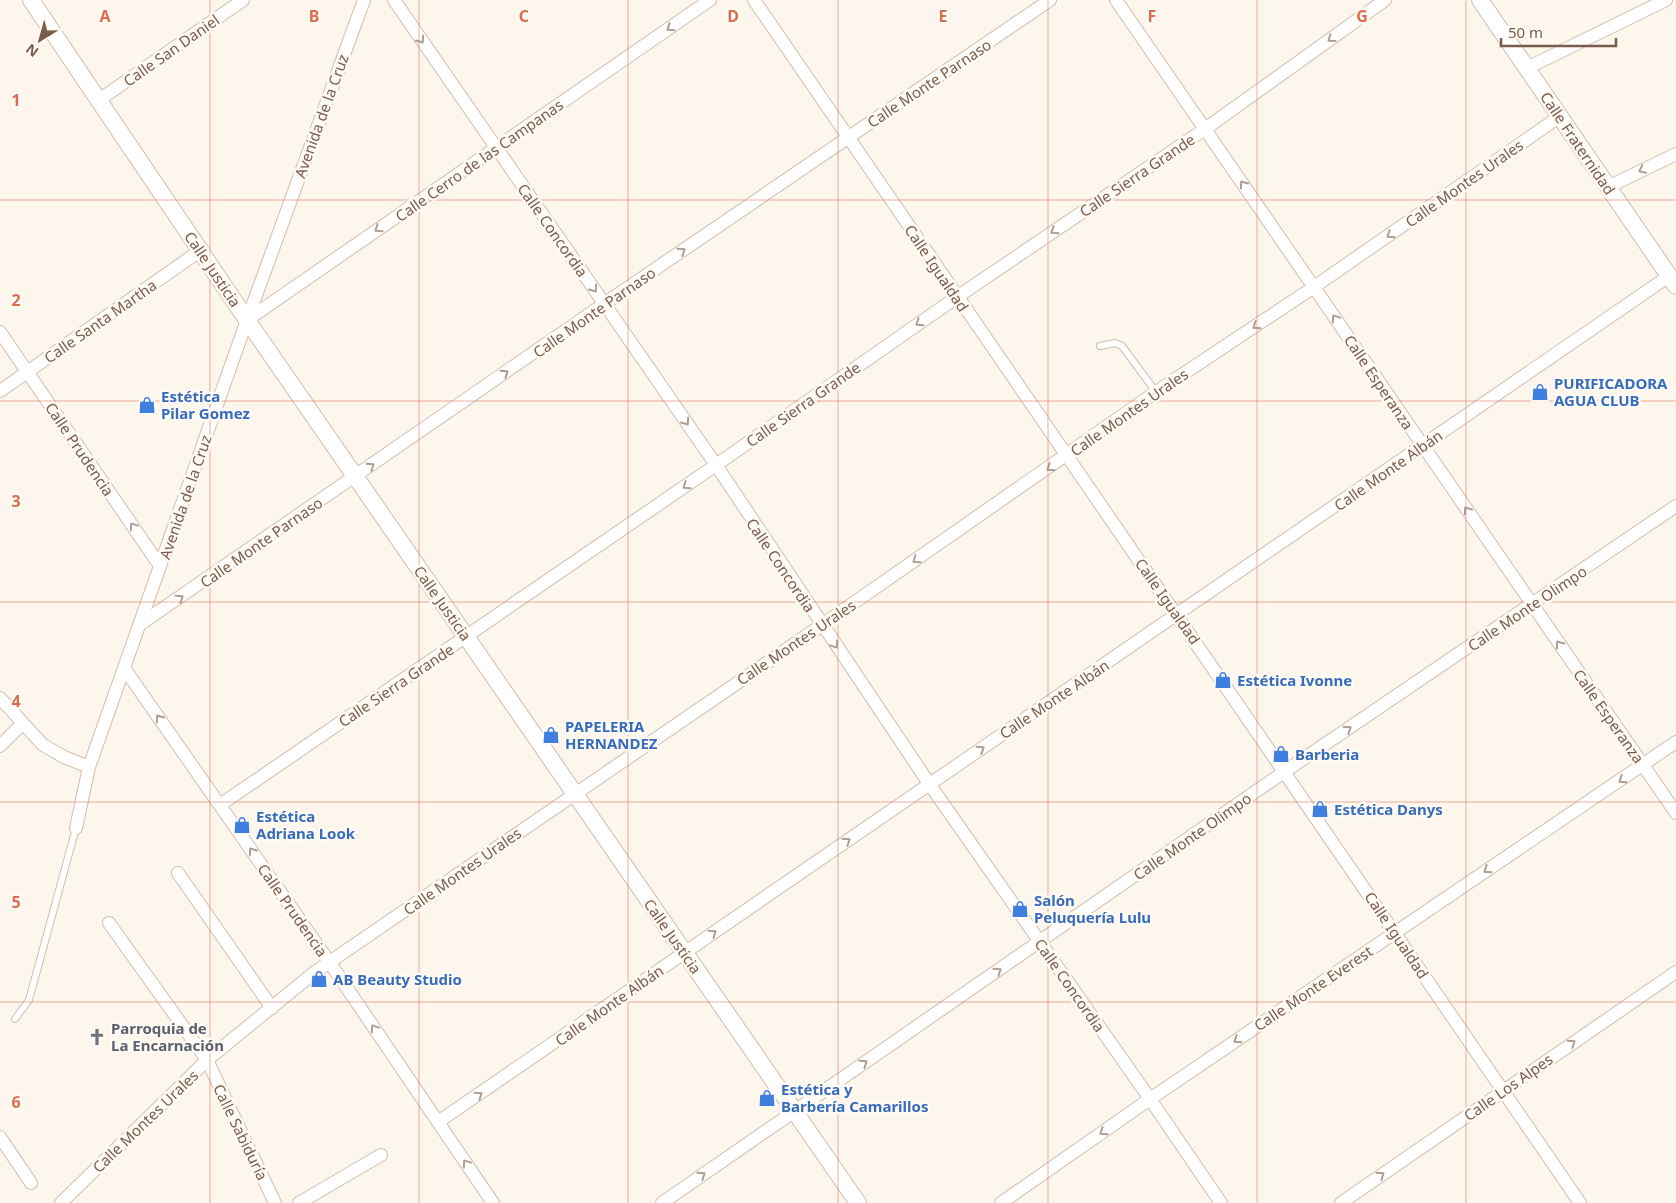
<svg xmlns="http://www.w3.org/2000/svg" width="1676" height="1203" font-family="'Noto Sans',sans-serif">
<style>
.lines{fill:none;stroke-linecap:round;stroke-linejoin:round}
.service-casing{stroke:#d1beb0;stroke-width:8}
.minor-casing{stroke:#d1beb0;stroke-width:14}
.tertiary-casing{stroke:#d1beb0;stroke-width:18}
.service{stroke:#fff;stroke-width:6}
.minor{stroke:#fff;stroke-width:12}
.tertiary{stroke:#fff;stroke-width:16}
.oneway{stroke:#af9d94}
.grid{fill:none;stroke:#dc6d51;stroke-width:1;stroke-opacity:0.55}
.labels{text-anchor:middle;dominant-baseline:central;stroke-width:5;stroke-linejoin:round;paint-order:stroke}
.street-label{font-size:15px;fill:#7a5c4d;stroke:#fffaf3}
.shop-label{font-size:15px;font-weight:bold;fill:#366cbe;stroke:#fffaf3;text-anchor:start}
.worship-label{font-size:15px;font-weight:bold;fill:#5b616d;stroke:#fffaf3;text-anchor:start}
.grid-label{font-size:16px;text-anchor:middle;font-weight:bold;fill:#dc6d51;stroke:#fffaf3;stroke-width:5;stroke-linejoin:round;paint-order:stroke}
</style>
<rect width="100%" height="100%" fill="#fdf6ec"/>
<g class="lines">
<g class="service-casing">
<path id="service" d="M 1100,346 L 1115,343 L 1122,346 L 1156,392
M 15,1019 L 29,1000 L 76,828"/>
</g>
<g class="minor-casing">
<path id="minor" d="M 394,0 L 716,465 L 930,785 L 1150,1099 L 1221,1203
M 754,0 L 1580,1203
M 1116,0 L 1676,813
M 1527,68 L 1666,0
M 99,100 L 243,0
M 1608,187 L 1676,154
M 247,320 L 710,0
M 0,332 L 160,566
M 0,391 L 201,250
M 139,625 L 604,304 L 1050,0
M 124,668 L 330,963 L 493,1203
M 0,698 L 43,745 L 64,757 L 89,767
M 0,746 L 22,724
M 220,805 L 716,465 L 957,297 L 1205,129 L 1385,0
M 76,828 L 89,767 L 247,320 L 364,0
M 178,873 L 272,1008
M 109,923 L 207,1060 L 275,1203
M 438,1122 L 1669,276
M 0,1137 L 31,1183
M 61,1203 L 207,1060 L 315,972 L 822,625 L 1156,392 L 1314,287 L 1559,117
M 299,1203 L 381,1155
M 662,1203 L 1284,772 L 1676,506
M 1001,1203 L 1150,1099 L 1676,742
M 1341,1203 L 1676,972"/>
</g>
<g class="tertiary-casing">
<path id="tertiary" d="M 31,0 L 247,320 L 858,1203
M 1480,0 L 1676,286"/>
</g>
<use href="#service" class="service"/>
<use href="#minor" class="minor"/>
<use href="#tertiary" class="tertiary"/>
</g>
<defs><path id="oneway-chevron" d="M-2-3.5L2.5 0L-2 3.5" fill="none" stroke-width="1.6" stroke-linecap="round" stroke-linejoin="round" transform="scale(1.25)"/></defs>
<g class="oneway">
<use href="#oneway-chevron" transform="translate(670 28) rotate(145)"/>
<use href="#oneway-chevron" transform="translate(1331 39) rotate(144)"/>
<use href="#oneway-chevron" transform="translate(421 40) rotate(55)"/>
<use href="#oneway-chevron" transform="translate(1642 170) rotate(154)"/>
<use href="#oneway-chevron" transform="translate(1243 184) rotate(-125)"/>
<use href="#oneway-chevron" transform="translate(378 229) rotate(145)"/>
<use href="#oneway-chevron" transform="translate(1054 231) rotate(146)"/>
<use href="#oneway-chevron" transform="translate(1390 235) rotate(145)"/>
<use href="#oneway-chevron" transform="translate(682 251) rotate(-34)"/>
<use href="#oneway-chevron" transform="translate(594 289) rotate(55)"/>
<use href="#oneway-chevron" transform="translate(1335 318) rotate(-124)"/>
<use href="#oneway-chevron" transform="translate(919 323) rotate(145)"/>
<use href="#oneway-chevron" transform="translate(1256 326) rotate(146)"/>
<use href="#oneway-chevron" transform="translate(505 373) rotate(-35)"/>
<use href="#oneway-chevron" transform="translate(686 422) rotate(55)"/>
<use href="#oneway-chevron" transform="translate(371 466) rotate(-35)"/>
<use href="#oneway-chevron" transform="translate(1050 468) rotate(145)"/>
<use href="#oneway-chevron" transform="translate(686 486) rotate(146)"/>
<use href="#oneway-chevron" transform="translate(1467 510) rotate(-125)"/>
<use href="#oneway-chevron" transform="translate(133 526) rotate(-124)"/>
<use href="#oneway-chevron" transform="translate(916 560) rotate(145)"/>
<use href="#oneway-chevron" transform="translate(180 598) rotate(-35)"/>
<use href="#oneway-chevron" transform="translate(1559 644) rotate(-125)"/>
<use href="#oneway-chevron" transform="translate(835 645) rotate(56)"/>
<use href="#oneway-chevron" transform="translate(159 718) rotate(-125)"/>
<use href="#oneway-chevron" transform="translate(1348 729) rotate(-34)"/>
<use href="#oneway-chevron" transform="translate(981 749) rotate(-34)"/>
<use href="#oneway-chevron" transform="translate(1622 780) rotate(146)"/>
<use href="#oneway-chevron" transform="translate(847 841) rotate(-35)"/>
<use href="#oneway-chevron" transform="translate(252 851) rotate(-125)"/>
<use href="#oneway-chevron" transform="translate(1487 870) rotate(146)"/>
<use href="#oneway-chevron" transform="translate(713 933) rotate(-35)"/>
<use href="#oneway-chevron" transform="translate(998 971) rotate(-35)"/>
<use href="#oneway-chevron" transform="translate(374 1028) rotate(-124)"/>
<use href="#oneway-chevron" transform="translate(1237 1040) rotate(146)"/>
<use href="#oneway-chevron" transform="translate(1572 1043) rotate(-34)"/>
<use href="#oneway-chevron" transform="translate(864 1063) rotate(-35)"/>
<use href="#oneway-chevron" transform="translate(479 1095) rotate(-35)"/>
<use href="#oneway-chevron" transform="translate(1103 1132) rotate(145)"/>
<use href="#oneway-chevron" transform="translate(466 1163) rotate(-124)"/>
<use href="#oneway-chevron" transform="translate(702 1175) rotate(-35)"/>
<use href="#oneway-chevron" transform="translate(1381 1175) rotate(-35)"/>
</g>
<path class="grid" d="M 210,0 L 210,1203M 419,0 L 419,1203M 628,0 L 628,1203M 838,0 L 838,1203M 1048,0 L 1048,1203M 1257,0 L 1257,1203M 1466,0 L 1466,1203M 0,200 L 1676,200M 0,401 L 1676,401M 0,602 L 1676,602M 0,802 L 1676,802M 0,1002 L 1676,1002"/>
<defs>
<g id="shop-bare" transform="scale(1.35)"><path d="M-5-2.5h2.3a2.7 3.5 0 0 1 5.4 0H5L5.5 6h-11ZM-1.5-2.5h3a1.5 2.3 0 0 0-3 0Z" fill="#3f7fe0" stroke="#fffaf3" stroke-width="2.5" paint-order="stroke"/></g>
<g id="church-bare" transform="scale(1.35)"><path d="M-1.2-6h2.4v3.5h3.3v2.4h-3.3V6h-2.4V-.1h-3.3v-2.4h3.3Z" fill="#6b7280" stroke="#fffaf3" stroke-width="2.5" paint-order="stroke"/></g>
</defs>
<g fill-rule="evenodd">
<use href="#shop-bare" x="1540" y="392"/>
<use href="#shop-bare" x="147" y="405"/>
<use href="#shop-bare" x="1223" y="680"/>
<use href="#shop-bare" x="551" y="735"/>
<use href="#shop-bare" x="1281" y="754"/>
<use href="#shop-bare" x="1320" y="809"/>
<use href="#shop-bare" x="242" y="825"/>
<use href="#shop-bare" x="1020" y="909"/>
<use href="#shop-bare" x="319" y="979"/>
<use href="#church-bare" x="97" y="1037"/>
<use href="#shop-bare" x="767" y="1098"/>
</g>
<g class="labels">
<g class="street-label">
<text transform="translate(171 50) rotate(-35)">Calle San Daniel</text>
<text transform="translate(929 83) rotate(-34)">Calle Monte Parnaso</text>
<text transform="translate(321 116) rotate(-70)">Avenida de la Cruz</text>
<text transform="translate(1578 143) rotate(56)">Calle Fraternidad</text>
<text transform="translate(479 160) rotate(-35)">Calle Cerro de las Campanas</text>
<text transform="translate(1137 175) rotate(-34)">Calle Sierra Grande</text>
<text transform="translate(1464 183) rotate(-35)">Calle Montes Urales</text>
<text transform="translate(553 230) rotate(55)">Calle Concordia</text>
<text transform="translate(937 268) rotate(56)">Calle Igualdad</text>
<text transform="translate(213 269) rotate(56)">Calle Justicia</text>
<text transform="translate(594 312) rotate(-35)">Calle Monte Parnaso</text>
<text transform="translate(100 321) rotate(-35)">Calle Santa Martha</text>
<text transform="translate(1379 382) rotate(56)">Calle Esperanza</text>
<text transform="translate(803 404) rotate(-35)">Calle Sierra Grande</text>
<text transform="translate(1129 412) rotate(-35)">Calle Montes Urales</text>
<text transform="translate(80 449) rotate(56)">Calle Prudencia</text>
<text transform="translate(1388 470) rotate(-35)">Calle Monte Albán</text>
<text transform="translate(185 497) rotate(-71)">Avenida de la Cruz</text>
<text transform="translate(261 542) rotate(-35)">Calle Monte Parnaso</text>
<text transform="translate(781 565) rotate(56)">Calle Concordia</text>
<text transform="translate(1168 601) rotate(55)">Calle Igualdad</text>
<text transform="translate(443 603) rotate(55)">Calle Justicia</text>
<text transform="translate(1527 608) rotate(-34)">Calle Monte Olimpo</text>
<text transform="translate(796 642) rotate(-34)">Calle Montes Urales</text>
<text transform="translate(396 685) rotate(-34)">Calle Sierra Grande</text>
<text transform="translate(1054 699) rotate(-34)">Calle Monte Albán</text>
<text transform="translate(1609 716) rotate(55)">Calle Esperanza</text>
<text transform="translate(1192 836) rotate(-35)">Calle Monte Olimpo</text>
<text transform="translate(462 871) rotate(-35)">Calle Montes Urales</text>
<text transform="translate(293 910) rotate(55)">Calle Prudencia</text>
<text transform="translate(1397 935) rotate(56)">Calle Igualdad</text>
<text transform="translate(673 936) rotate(55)">Calle Justicia</text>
<text transform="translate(1070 985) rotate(55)">Calle Concordia</text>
<text transform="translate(1313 988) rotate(-34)">Calle Monte Everest</text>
<text transform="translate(609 1005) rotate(-35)">Calle Monte Albán</text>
<text transform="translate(1508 1087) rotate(-35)">Calle Los Alpes</text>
<text transform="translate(145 1121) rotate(-44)">Calle Montes Urales</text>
<text transform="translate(241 1132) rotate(64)">Calle Sabiduría</text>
</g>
<g class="shop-label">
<text x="1554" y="383">PURIFICADORA<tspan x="1554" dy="17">AGUA CLUB</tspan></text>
<text x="161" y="396">Estética<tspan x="161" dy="17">Pilar Gomez</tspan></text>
<text x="1237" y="680">Estética Ivonne</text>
<text x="565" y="726">PAPELERIA<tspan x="565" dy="17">HERNANDEZ</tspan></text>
<text x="1295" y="754">Barberia</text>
<text x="1334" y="809">Estética Danys</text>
<text x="256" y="816">Estética<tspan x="256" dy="17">Adriana Look</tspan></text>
<text x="1034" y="900">Salón<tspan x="1034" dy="17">Peluquería Lulu</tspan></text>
<text x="333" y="979">AB Beauty Studio</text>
<text x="781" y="1089">Estética y<tspan x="781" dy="17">Barbería Camarillos</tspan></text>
</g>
<g class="worship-label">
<text x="111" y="1028">Parroquia de<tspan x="111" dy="17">La Encarnación</tspan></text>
</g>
</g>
<g class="grid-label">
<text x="105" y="22">A</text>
<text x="314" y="22">B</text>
<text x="524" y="22">C</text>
<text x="733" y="22">D</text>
<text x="943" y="22">E</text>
<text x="1152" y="22">F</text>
<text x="1362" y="22">G</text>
<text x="16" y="106">1</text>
<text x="16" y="306">2</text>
<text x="16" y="507">3</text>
<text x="16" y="707">4</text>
<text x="16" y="908">5</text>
<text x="16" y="1108">6</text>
</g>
<g transform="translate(40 40) rotate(217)" stroke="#fffaf3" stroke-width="4" paint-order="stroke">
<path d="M0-4L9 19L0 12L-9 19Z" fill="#7a5c4d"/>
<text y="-8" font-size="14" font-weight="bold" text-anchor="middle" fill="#7a5c4d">N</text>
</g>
<path d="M1501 38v8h115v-8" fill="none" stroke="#7a5c4d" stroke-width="2.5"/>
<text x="1508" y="38" font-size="15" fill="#7a5c4d" stroke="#fffaf3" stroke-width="4" paint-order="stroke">50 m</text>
</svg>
